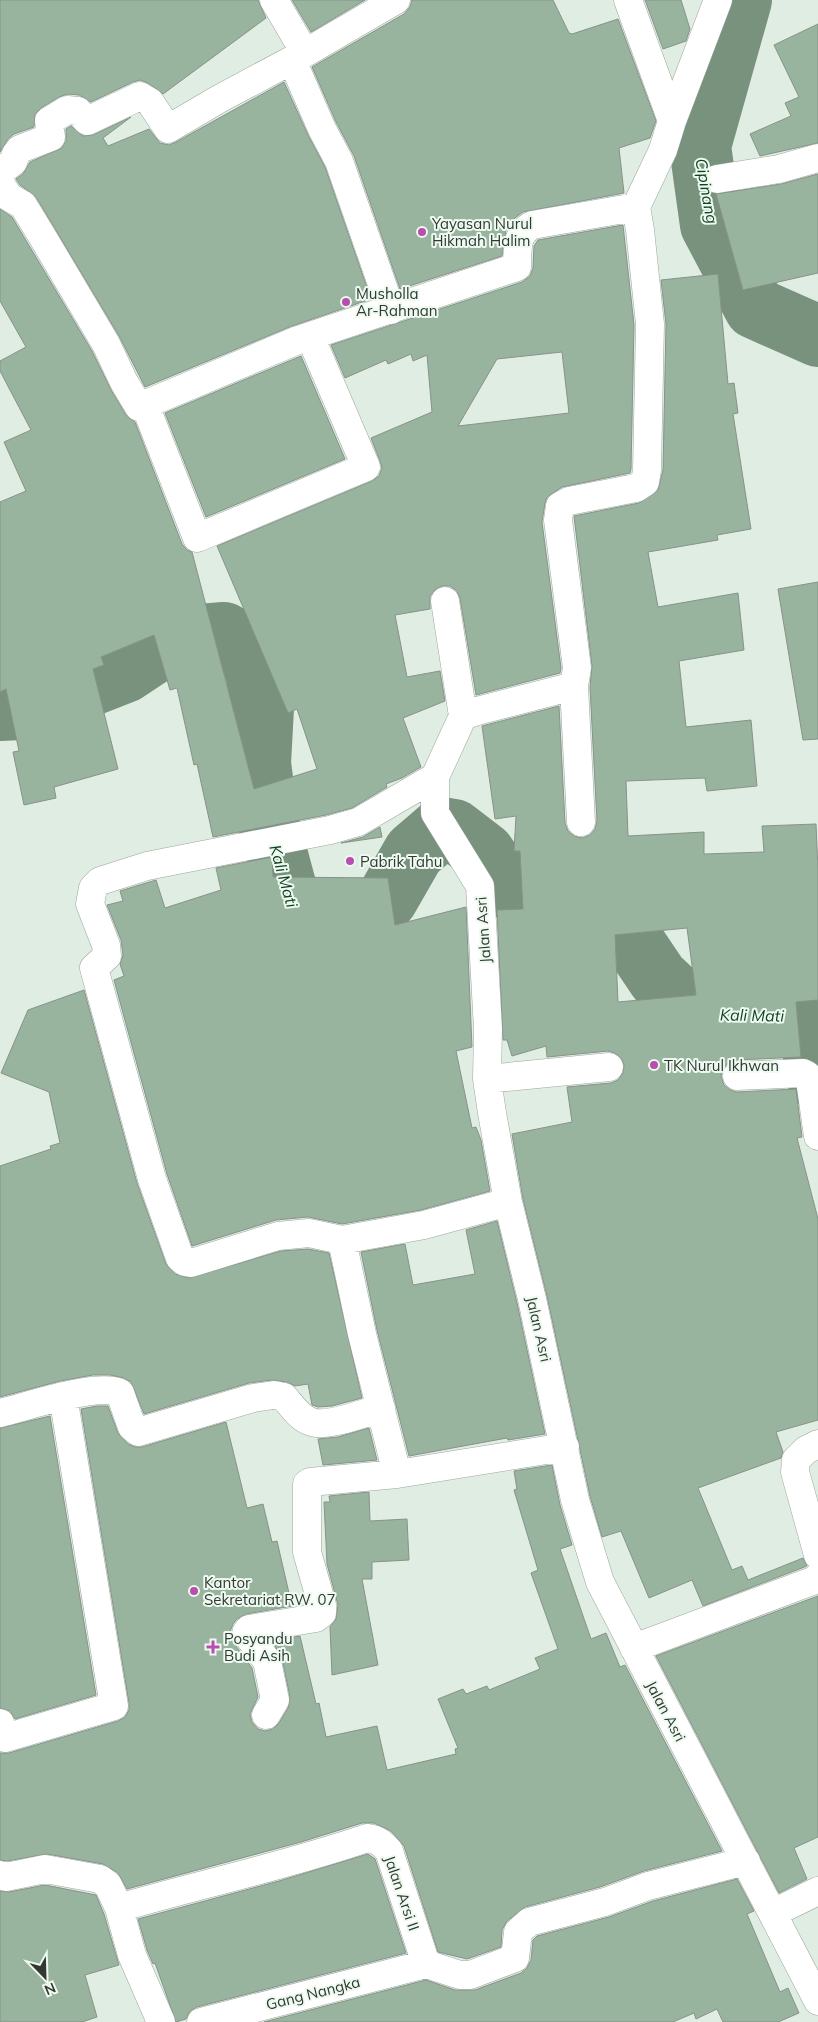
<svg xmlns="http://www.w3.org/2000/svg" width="818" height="2022" font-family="Mulish,sans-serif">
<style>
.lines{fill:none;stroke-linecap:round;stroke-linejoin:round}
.river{stroke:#78927e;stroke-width:62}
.building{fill:#98b39e;stroke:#87938a;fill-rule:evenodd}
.minor-casing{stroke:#9ba79d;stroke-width:29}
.minor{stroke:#fff;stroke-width:28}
.poi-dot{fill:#b94eaf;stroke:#edfaf0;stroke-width:2}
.labels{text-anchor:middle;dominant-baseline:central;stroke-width:4;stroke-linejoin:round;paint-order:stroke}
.poi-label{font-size:15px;fill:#333834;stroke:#edfaf0;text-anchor:start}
.street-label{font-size:15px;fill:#333834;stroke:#edfaf0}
.water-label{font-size:16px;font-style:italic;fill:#124022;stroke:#edfaf0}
</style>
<rect width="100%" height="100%" fill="#e0ede3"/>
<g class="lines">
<path class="river" d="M 741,0 L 700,146 L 711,225 L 755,308 L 818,336
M 0,710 L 22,709 L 51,701 L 125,672 L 178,637 L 224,633 L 247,647 L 256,672 L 263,708 L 260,763 L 267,818 L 285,885 L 296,915 L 335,934 L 363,929 L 387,899 L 414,852 L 442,828 L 454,830 L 484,853 L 508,888 L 531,902 L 566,902 L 608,910 L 625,929 L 658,978 L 689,1007 L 724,1018 L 789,1013 L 811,1038 L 818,1080"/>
</g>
<path class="building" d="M 0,0 L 258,0 L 266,18 L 163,94 L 148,83 L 140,80 L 133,82 L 91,102 L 79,95 L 68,94 L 59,97 L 41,108 L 35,114 L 34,127 L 14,134 L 8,139 L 0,152 Z
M 292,0 L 365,0 L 311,32 Z
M 412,0 L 553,0 L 569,33 L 572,34 L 618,19 L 656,121 L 650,138 L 619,148 L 624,193 L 523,212 L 515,218 L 506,230 L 502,256 L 400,289 L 354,156 L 336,122 L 312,67 L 404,14 L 410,7 Z
M 645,0 L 681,0 L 690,29 L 686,41 L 663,49 Z
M 818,24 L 818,143 L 760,156 L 750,134 L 791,116 L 785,103 L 799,97 L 774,45 Z
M 284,82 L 308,135 L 325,167 L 371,299 L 292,326 L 145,387 L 119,336 L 36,197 L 20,185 L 16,179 L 23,174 L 30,162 L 62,148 L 66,141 L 66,129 L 71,126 L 83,136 L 93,135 L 131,117 L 103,138 L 108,146 L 149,129 L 160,143 L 169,145 L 176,142 Z
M 818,174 L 818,273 L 743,290 L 716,194 L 781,184 Z
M 0,209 L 12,217 L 92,351 L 111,390 L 126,415 L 135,422 L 182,544 L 187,550 L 192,552 L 254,789 L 317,769 L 297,709 L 288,713 L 217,546 L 372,481 L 379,476 L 382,468 L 380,461 L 371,438 L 432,412 L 427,355 L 413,361 L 411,354 L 388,364 L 386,360 L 345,378 L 331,345 L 522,282 L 530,276 L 533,268 L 534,246 L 538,240 L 623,225 L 634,325 L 631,469 L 630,473 L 562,487 L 547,497 L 545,503 L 542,522 L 561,668 L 560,673 L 476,695 L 460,598 L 457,591 L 450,586 L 442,586 L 436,589 L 430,596 L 430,609 L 395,615 L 407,677 L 440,671 L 445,701 L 403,718 L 421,767 L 402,778 L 386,784 L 387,787 L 352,808 L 326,815 L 213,837 L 197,764 L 194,765 L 177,688 L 170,690 L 154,635 L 101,657 L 104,665 L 93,669 L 118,769 L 54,787 L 56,798 L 24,805 L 13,752 L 19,751 L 6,689 L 0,692 L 0,502 L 26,491 L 4,442 L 31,430 L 0,371 L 0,361 L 26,347 L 0,301 ZM 562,352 L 569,413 L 458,426 L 497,359 Z
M 718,274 L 728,384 L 734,383 L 738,413 L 733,414 L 751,529 L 717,535 L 718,540 L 648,552 L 658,607 L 738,593 L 744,650 L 679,661 L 686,727 L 751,720 L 757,786 L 707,791 L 705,778 L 626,781 L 628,836 L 704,832 L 704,854 L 764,852 L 762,826 L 816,824 L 818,870 L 818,1000 L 796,1002 L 801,1057 L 736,1060 L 728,1063 L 723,1069 L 721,1076 L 724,1085 L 730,1090 L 737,1092 L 796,1089 L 802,1137 L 797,1138 L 818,1219 L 818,1420 L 776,1432 L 783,1452 L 781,1458 L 698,1488 L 732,1570 L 742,1566 L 748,1580 L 803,1558 L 807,1566 L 703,1606 L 692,1580 L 649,1598 L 621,1531 L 602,1537 L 590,1496 L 547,1296 L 523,1199 L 512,1134 L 572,1122 L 567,1087 L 611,1083 L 618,1080 L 623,1073 L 624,1065 L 621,1058 L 615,1053 L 608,1051 L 547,1057 L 546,1046 L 512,1056 L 507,1040 L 503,1040 L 497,910 L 523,909 L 520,851 L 514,851 L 516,816 L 495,819 L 482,726 L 559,706 L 565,823 L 568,831 L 574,836 L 582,838 L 590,835 L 595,829 L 597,821 L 590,687 L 592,666 L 574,516 L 639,503 L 658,490 L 663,470 L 666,324 L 661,280 ZM 687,928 L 696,995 L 618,1002 L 615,935 Z
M 301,356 L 345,459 L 206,517 L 165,413 Z
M 818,582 L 818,739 L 803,740 L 778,589 Z
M 380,827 L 382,837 L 341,843 L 363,837 Z
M 272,857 L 273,877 L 388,878 L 395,925 L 466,907 L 472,1047 L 456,1051 L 472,1128 L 476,1127 L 481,1140 L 490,1191 L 421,1210 L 342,1224 L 308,1217 L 276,1220 L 192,1246 L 167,1174 L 114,980 L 124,976 L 120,964 L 123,955 L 121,940 L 107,905 L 123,901 L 120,891 L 156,880 L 165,908 L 221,890 L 216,868 Z
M 84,990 L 137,1183 L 166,1264 L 175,1274 L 189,1278 L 281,1251 L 308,1249 L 329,1253 L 362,1398 L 332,1406 L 318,1407 L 312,1405 L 308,1384 L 295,1386 L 287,1382 L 272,1380 L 249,1383 L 144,1414 L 131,1382 L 124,1378 L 110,1375 L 93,1375 L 60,1381 L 0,1397 L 0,1166 L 51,1149 L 50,1146 L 60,1143 L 49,1092 L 1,1073 L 28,1010 Z
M 497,1221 L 517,1303 L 545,1434 L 508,1440 L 507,1438 L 409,1456 L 377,1330 L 361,1252 L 405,1244 L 413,1285 L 475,1274 L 466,1230 Z
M 97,1406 L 108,1406 L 118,1433 L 128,1444 L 135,1447 L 142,1447 L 226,1422 L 247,1508 L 263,1504 L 272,1542 L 277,1541 L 292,1606 L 246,1614 L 237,1619 L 233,1624 L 230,1632 L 233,1642 L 252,1668 L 258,1697 L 250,1714 L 252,1722 L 258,1729 L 265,1731 L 273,1729 L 279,1723 L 288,1708 L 290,1697 L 282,1658 L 272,1641 L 300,1636 L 316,1704 L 319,1703 L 326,1737 L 377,1726 L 387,1770 L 456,1754 L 455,1749 L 458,1748 L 438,1699 L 463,1689 L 466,1694 L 487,1686 L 489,1690 L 540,1669 L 535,1658 L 558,1649 L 531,1573 L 538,1570 L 514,1490 L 517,1489 L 514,1471 L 552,1465 L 560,1505 L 572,1545 L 560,1549 L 591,1639 L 606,1633 L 620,1667 L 625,1665 L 722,1851 L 644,1871 L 600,1887 L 525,1907 L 507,1921 L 502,1930 L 501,1947 L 467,1959 L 438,1952 L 404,1846 L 391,1831 L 374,1823 L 362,1823 L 301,1842 L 127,1889 L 118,1873 L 103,1864 L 47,1854 L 7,1861 L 0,1860 L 0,1753 L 9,1753 L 118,1721 L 125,1717 L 129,1710 L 129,1703 L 81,1409 Z
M 50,1416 L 96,1695 L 15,1719 L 10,1711 L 0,1708 L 0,1428 Z
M 369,1428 L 377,1460 L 323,1465 L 318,1439 L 338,1437 Z
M 369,1492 L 370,1521 L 407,1519 L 409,1560 L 372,1562 L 372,1579 L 362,1579 L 378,1665 L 332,1675 L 330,1627 L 336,1619 L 338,1605 L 327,1564 L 324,1502 L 330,1502 L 329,1496 Z
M 818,1596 L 818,1837 L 794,1848 L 807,1879 L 779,1893 L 656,1656 Z
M 368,1854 L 375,1859 L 406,1953 L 197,2007 L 190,2011 L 186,2019 L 176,2022 L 155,1963 L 153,1964 L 147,1950 L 138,1919 L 279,1881 Z
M 737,1879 L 754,1911 L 747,1914 L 780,1992 L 788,1988 L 799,2013 L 778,2022 L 723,2022 L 717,2009 L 696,2019 L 694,2013 L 673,2022 L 264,2022 L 426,1980 L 455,1990 L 475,1990 L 521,1973 L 527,1968 L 531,1960 L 533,1940 L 537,1936 L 609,1917 L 653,1901 Z
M 45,1885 L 96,1895 L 104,1914 L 119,1965 L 85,1975 L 97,2017 L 82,2022 L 0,2022 L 0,1891 L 9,1892 Z"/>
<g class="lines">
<g class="minor-casing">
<path id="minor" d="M 274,0 L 305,53 L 396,0
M 628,0 L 672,121 L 663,150 L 636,207 L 640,230 L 650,324 L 647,470 L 645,482 L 636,488 L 569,501 L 560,506 L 558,520 L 577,668 L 574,686 L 477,711 L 463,716 L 435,777 L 435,813 L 480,886 L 488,1029 L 487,1079 L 492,1113 L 508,1202 L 532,1299 L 575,1500 L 600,1582 L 818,2001
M 292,60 L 322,129 L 339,161 L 391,310
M 672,121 L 718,0
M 0,172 L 13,162 L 16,154 L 20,149 L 51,137 L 49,121 L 67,110 L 78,111 L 87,121 L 140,96 L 150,102 L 168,129 L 219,99 L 305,53
M 717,179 L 779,169 L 818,158
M 0,183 L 9,197 L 23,205 L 42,236 L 106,344 L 124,382 L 139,407 L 298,340 L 517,267 C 518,249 515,235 532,225 L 636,207
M 145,405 L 197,538 L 366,467 L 310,336
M 445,601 L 463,716
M 574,686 L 581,822
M 435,777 L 358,822 L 330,830 L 147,866 L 100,881 L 93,888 L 90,904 L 106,945 L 107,956 L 94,968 L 152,1179 L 180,1258 L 185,1262 L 191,1263 L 278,1236 L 309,1233 L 342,1240 L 424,1225 L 508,1202
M 737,1076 L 803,1073 L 807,1075 L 810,1080 L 818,1136
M 487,1079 L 609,1067
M 342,1240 L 362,1334 L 397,1474
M 0,1413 C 26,1407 98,1382 120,1393 L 132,1427 L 138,1432 L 253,1398 L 274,1395 L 284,1397 C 291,1405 298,1416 309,1421 C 325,1429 364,1413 381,1408
M 818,1444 L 806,1450 L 796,1460 L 795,1472 L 818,1555
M 634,1648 L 815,1580 L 818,1577
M 266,1715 L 275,1700 L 267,1661 L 246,1633 L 249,1629 L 316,1618 L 322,1613 L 322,1605 L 307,1552 L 307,1484 L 310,1482 L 397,1474 L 565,1447
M 0,1723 L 5,1738 L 114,1706 L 63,1396
M 0,1875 L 6,1877 L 45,1869 L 100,1879 L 108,1885 L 119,1908 C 201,1884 286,1866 367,1838 C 377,1839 382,1843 389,1851 L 426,1964 L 460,1975 L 470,1975 L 515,1958 L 518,1932 L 529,1922 L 605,1902 L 648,1886 L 746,1861
M 119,1908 L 132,1955 L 161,2022
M 773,1913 L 818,1891
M 201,2022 L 426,1964"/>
</g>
<use href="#minor" class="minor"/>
</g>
<g class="poi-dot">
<circle cx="422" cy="232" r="5"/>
<circle cx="346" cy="302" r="5"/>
<circle cx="350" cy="861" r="5"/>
<circle cx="654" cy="1065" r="5"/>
<circle cx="194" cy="1591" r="5"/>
<path d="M210.5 1639.5h5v5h5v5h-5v5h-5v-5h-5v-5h5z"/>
</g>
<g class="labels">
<g class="poi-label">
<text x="432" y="223">Yayasan Nurul<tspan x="432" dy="17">Hikmah Halim</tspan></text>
<text x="356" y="293">Musholla<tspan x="356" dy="17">Ar-Rahman</tspan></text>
<text x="360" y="861">Pabrik Tahu</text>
<text x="664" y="1065">TK Nurul Ikhwan</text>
<text x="204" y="1582">Kantor<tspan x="204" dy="17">Sekretariat RW. 07</tspan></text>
<text x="224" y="1638">Posyandu<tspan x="224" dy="17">Budi Asih</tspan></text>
</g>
<g class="street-label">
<text transform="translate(483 930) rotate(-94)">Jalan Asri</text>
<text transform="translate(539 1329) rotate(77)">Jalan Asri</text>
<text transform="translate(666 1711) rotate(62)">Jalan Asri</text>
<text transform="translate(402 1893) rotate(71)">Jalan Arsi II</text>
<text transform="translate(313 1993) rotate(-14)">Gang Nangka</text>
</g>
<g class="water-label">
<text transform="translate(707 191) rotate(80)">Cipinang</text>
<text transform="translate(284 876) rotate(74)">Kali Mati</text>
<text transform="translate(752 1015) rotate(1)">Kali Mati</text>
</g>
</g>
<g transform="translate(45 1977) rotate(157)" stroke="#edfaf0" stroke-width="4" paint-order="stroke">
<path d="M0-4L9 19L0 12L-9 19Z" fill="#333834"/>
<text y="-8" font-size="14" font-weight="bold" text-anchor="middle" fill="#333834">N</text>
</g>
</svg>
